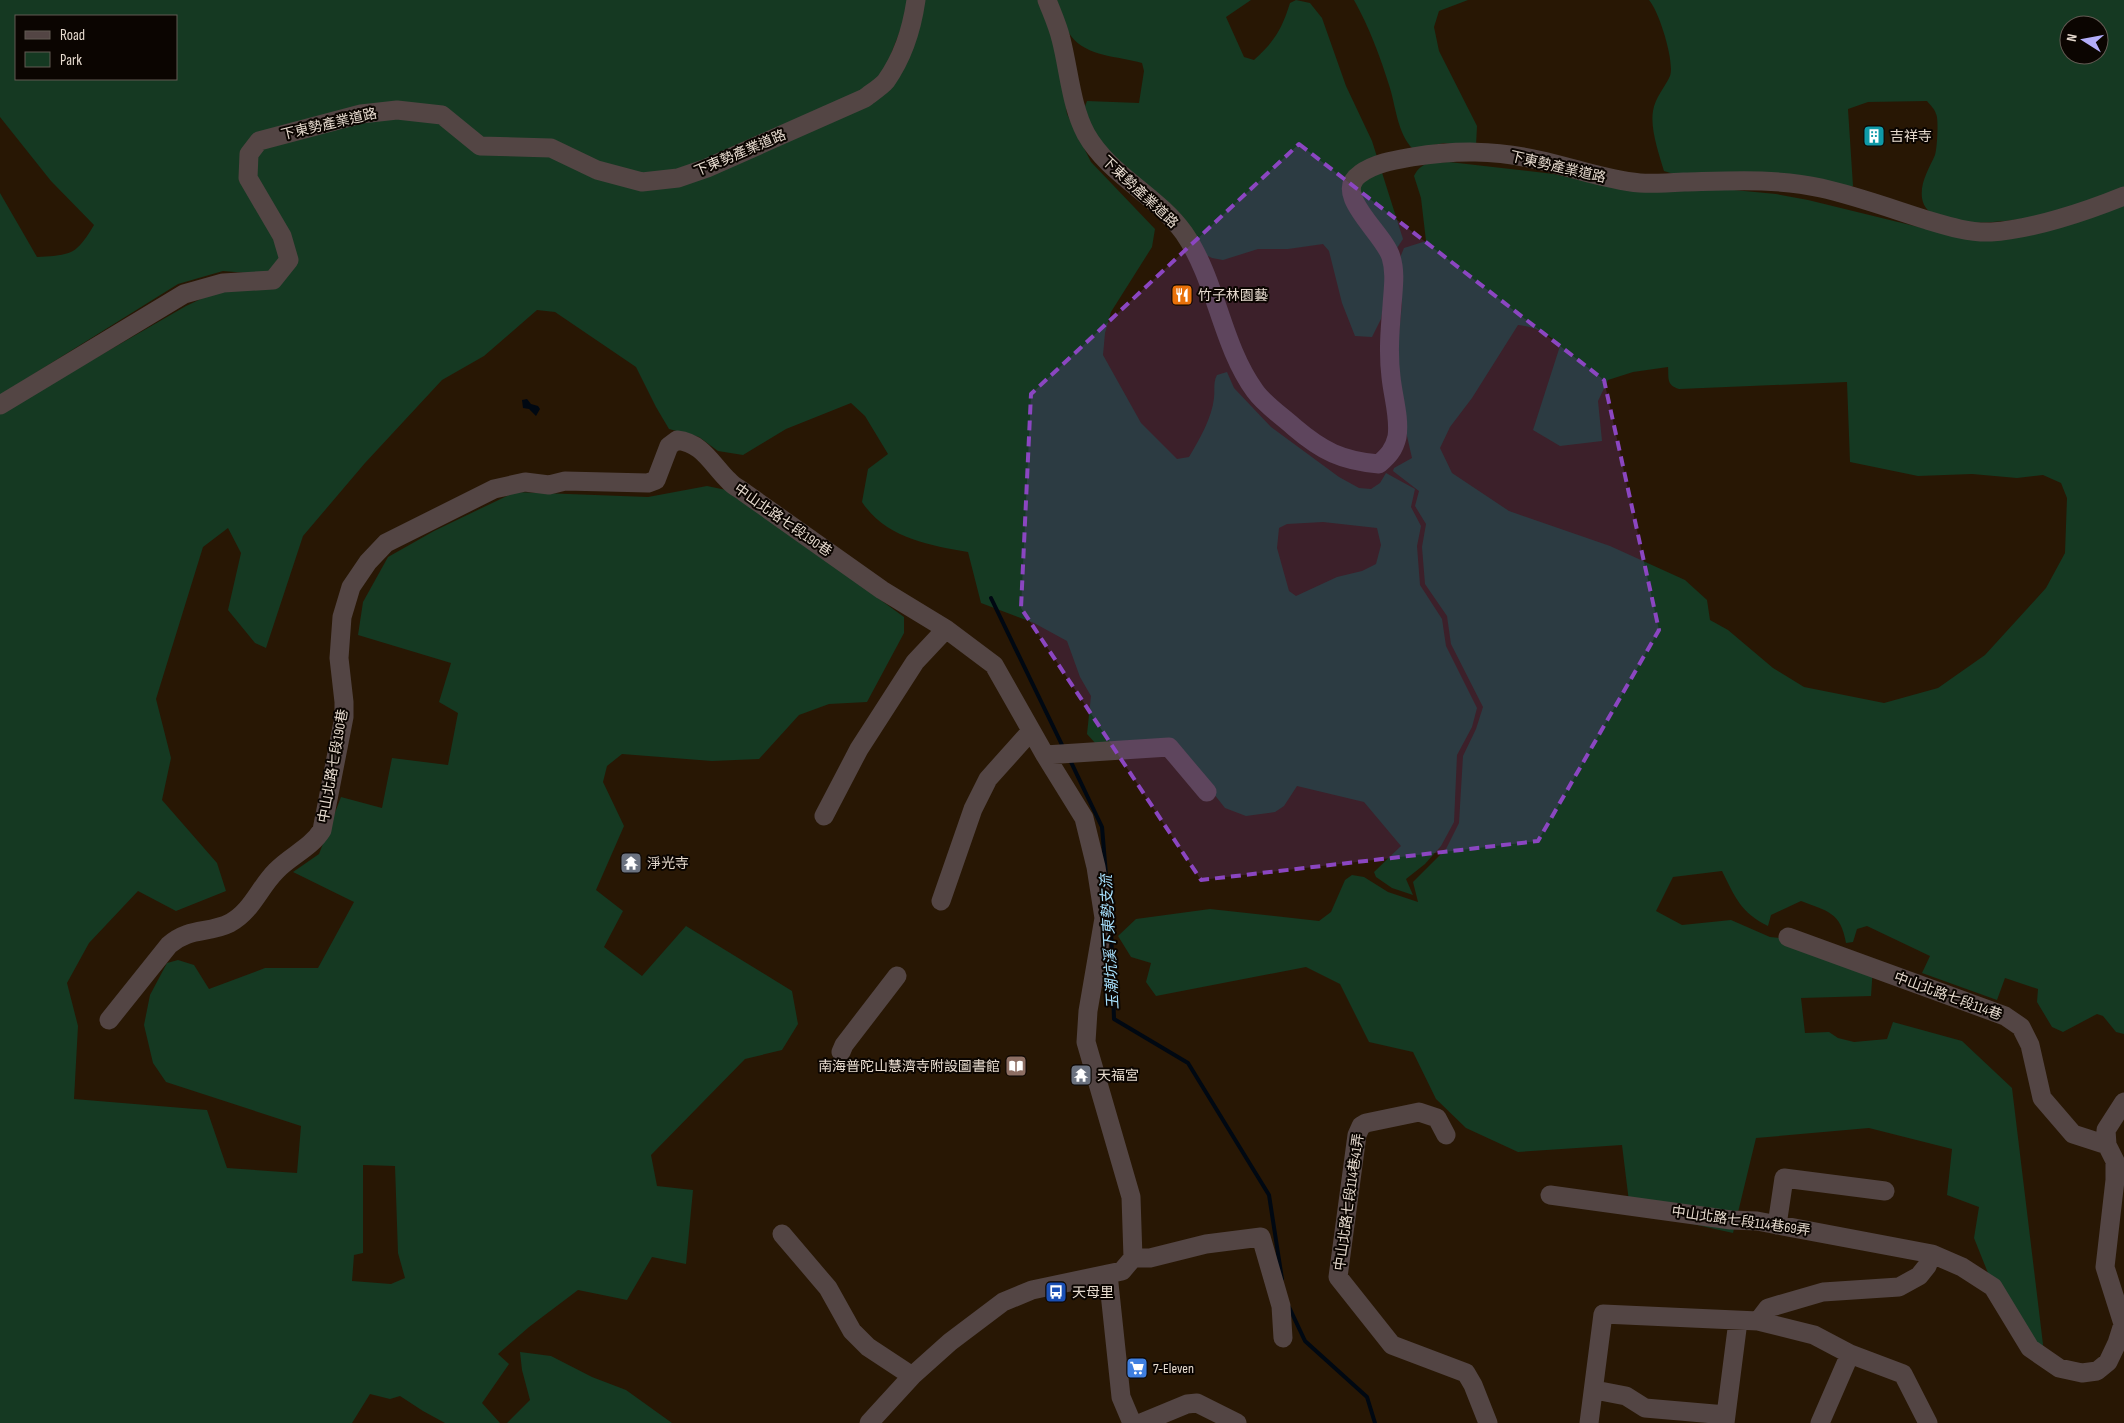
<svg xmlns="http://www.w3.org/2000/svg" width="2124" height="1423" font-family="'Sofia Sans Condensed','Noto Sans TC',sans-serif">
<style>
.green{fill:#153922;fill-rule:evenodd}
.water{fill:#000812}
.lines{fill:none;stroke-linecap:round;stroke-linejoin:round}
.stream{stroke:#000812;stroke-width:4}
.minor{stroke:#534544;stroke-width:19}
.marked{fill:#8b46c1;fill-opacity:0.2;stroke:#8b46c1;stroke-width:4;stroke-dasharray:10 6;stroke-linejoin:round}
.labels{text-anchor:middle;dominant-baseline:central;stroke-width:4;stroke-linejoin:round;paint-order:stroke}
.street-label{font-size:14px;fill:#e6dace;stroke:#0b0501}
.poi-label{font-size:14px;fill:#e6dace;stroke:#0b0501;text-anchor:start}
.water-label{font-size:15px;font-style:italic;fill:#a7e1fe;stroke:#0b0501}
</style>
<rect width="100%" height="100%" fill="#281704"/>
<path class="green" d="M 0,0 L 912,0 L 882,77 L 860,95 L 679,172 L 641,176 L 483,140 L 399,105 L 245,153 L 284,258 L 270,275 L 223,271 L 178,284 L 0,395 L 0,193 L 37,257 C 72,255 76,255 94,225 L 51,181 L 0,117 ZM 16,16 L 176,16 L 176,79 L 16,79 Z
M 922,0 L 1040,0 L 1056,40 L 1067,114 L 1091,162 L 1155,229 L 1152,247 L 1111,312 L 1105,333 L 1103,355 L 1141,423 L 1177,459 L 1189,457 C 1199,440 1212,418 1214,398 C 1215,390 1213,382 1217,375 L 1227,372 L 1234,388 L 1271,427 L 1339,477 L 1359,488 L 1371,489 L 1380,483 L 1386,473 L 1415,489 L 1411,507 L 1421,526 L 1417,546 L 1420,585 L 1442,619 L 1446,646 L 1477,708 L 1472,727 L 1457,755 L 1454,822 L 1441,846 L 1425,864 L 1406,879 L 1413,895 L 1392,888 L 1376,877 L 1374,872 L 1401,846 L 1364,802 L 1297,786 L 1284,806 L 1275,812 L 1246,816 L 1225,808 L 1172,741 L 1096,744 L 1087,734 L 1091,696 L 1080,677 L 1067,641 L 1034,623 L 981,603 L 968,552 C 928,545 886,538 862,502 L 868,469 L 888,454 L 865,416 L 851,403 L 786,429 L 743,455 L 718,451 L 699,437 L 669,429 L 656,407 L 636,367 L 555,312 L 537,310 L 484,356 L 442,380 L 365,463 L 303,536 L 266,648 L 255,643 L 228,610 L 241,553 L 228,528 L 203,547 L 156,699 L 171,758 L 162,800 L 217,863 L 226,891 L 176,911 L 138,891 L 89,943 L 67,983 L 78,1026 L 74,1099 L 207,1110 L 227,1168 L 297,1173 L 301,1126 L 166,1082 L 153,1063 L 144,1025 L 150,995 L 167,963 L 178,960 L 194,965 L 209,989 L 265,968 L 318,968 L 354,902 L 293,872 L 319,854 L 341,797 L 382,808 L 392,758 L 448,765 L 458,713 L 439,702 L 451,663 L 358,635 L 363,602 L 388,557 L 434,531 L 515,492 L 648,497 L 707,486 L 731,491 L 904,617 L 904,633 L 867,702 L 829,704 L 799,715 L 759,759 L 712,761 L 622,754 L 607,766 L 603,782 L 624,826 L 596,890 L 623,911 L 604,947 L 642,976 L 686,926 L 792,991 L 798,1024 L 782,1050 L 745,1059 L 651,1155 L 657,1186 L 693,1190 L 686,1264 L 652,1257 L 627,1300 L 578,1290 L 529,1327 L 498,1354 L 509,1364 L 482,1403 L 500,1423 L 445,1423 L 423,1411 L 400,1396 L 390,1399 L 370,1394 L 352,1423 L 0,1423 L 0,413 L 186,306 L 224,288 L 293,262 L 253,178 L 254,155 L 265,143 L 398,115 L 440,121 L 480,152 L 550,154 L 641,188 L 865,103 ZM 1323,522 L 1377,528 L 1381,545 L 1376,564 L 1362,571 L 1337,577 L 1296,596 L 1289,591 L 1277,548 L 1279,528 L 1287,524 ZM 363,1165 L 395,1166 L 398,1253 L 405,1278 L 391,1284 L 352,1281 L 354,1255 L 363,1253 Z
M 1057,0 L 1251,0 L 1226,17 L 1244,57 L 1254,60 C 1274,42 1282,29 1290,3 L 1296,0 L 1310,3 L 1322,18 L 1346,86 L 1372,141 L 1403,239 L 1393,254 L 1381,319 L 1372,337 L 1355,336 L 1342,303 L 1329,251 L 1323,244 L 1288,249 L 1258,249 L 1223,260 L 1212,258 L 1202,253 L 1103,151 L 1084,109 L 1087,101 L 1139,103 L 1144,71 L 1142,63 C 1118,56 1087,57 1071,36 C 1064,27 1061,11 1057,0 Z
M 1354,0 L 1468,0 L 1439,11 L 1434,27 L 1439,51 L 1477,126 L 1476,146 L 1444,143 L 1413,149 C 1397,133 1396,106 1389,85 C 1380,56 1369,27 1354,0 Z
M 1649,0 L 2124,0 L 2124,190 C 2109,196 2093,203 2077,207 C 2050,215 1928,242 1922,198 C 1920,182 1929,169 1935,155 C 1937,150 1939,118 1936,114 C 1935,109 1930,105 1927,101 L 1868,102 L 1848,109 L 1853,186 L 1837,188 L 1680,176 L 1664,171 C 1659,154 1650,129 1653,111 C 1655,98 1665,87 1670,76 C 1675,62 1659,11 1649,0 ZM 2069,25 L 2099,25 L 2099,55 L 2069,55 Z
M 1449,162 L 1554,174 L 1605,186 L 1734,190 L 1776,194 L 1808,200 L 1943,233 L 2124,203 L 2124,1034 L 2116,1032 L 2103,1016 L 2097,1014 L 2063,1032 L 2052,1027 L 2037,1002 L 2038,989 L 2005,978 L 1997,1000 L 1922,973 L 1930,956 L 1867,926 L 1857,929 L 1853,942 L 1846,943 C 1841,912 1827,911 1801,901 L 1771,915 L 1768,926 C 1741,913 1735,897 1722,871 L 1673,877 L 1656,911 L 1682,925 L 1731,920 L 1770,937 L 1788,939 L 1873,967 L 1871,996 L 1801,998 L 1805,1033 L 1829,1032 L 1838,1038 L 1854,1042 L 1887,1039 L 1893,1022 L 1962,1041 L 2012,1088 L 2046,1369 L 1994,1288 L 1974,1238 L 1979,1207 L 1947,1195 L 1952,1149 L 1869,1128 L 1756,1138 L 1733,1233 L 1630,1210 L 1622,1145 L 1518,1152 L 1466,1128 L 1436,1099 L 1413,1052 L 1369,1042 L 1340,984 L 1306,967 L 1156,996 L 1146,982 L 1151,963 L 1131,957 L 1118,936 L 1136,919 L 1210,909 L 1319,921 L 1331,912 L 1345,880 L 1352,875 L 1364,877 L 1388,892 L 1418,902 L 1413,882 L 1446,849 L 1459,823 L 1463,756 L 1476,729 L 1483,707 L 1451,644 L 1447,616 L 1425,584 L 1422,547 L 1426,524 L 1415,506 L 1419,491 L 1393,471 L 1394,468 L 1412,458 L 1402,414 L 1399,373 L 1399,333 L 1402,304 L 1397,265 L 1404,248 L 1426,241 L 1421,198 L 1414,176 C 1422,160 1434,163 1449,162 ZM 1518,325 C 1537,327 1547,333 1560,346 L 1533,430 L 1560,446 L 1602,441 L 1598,401 L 1608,380 L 1633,372 L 1668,367 C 1669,378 1666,385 1679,389 L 1847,382 L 1850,462 L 1918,476 L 1972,474 L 2017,478 L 2043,475 L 2061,483 L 2067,498 L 2065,553 L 2046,588 L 1985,655 L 1938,688 L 1884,703 L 1804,687 L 1773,668 L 1728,630 L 1710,620 L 1707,600 L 1685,580 L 1610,546 L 1509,511 L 1452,473 L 1440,448 L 1450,427 L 1472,398 Z
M 520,1352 L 551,1356 L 592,1377 L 626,1390 L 672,1423 L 507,1423 L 530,1400 L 522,1370 Z"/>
<path class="water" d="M 527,399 L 531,404 L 538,406 L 540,409 L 536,416 L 529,409 L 523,408 L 522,400 Z"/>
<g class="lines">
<path class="stream" d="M 991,598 L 1064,749
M 1070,760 L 1102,827 L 1106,875
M 1111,927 L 1114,1019 L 1188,1063 L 1269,1195 L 1282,1279
M 1289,1307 L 1305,1341 L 1367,1397 L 1375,1423"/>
<path class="minor" d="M 1047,0 C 1052,13 1058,26 1061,39 C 1069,70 1071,106 1086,134 C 1109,175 1157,195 1184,233 C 1217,281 1221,344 1255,391 C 1265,405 1282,416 1294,427 C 1322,451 1342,461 1379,464 C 1388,456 1394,450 1397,437 C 1400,418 1393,397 1391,377 C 1388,353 1390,329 1392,306 C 1393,289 1396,273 1391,257 C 1384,233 1331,194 1360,174 C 1375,163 1395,160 1412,157 C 1456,150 1494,150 1538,160 C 1572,167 1605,180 1640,183 C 1654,184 1669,183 1684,182 C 1729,181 1777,178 1821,188 C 1857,196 1892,209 1927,220 C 1947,226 1969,233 1991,232 C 2031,230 2087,211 2124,196
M 0,405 L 184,294 L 223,283 L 273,280 L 289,260 L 282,236 L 248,178 L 249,154 L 259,141 L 361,114 L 397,110 L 442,115 L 480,146 L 551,148 L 597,170 L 642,182 L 678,178 L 707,168 L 865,98 C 871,93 881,87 886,81 C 903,57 912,28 916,0
M 1045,755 L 1169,747 L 1207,792
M 824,816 L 859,749 L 915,662 L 946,629
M 941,901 L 973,809 L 988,779 L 1031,731
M 109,1020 L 169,945 C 190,927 208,934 230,923 C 252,911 259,888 276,871 C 290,856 311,848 322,830 L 344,717 L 344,702 L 339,658 L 342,617 L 351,587 L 368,562 L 386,543 L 494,489 L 525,482 L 549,485 L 565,481 L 648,483 L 656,480 L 669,446 L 677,440 C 703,443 712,465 729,481 C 733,486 740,489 745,493 L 882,590 L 946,629 L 994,665 L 1045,755 L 1084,818 L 1096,867 L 1104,918 L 1088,1011 L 1086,1042 L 1131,1197 L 1133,1258
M 841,1052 L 844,1045 L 897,976
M 1446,1135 L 1437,1118 L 1419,1112 L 1366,1123 L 1361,1126 L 1357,1135 L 1338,1277 L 1392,1345 L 1466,1373 L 1473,1385 L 1488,1423
M 2107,1145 L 2106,1130 L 2124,1102
M 1550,1195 L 1731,1220 L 1757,1221 L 1932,1254
M 1777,1225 L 1784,1178 L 1885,1191
M 782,1234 L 828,1288 L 852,1331 L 868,1347 L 912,1376
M 1133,1258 L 1150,1258 L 1206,1244 L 1261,1237 L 1281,1306 L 1283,1338
M 1108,1274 L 1121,1397 L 1132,1423
M 1758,1321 L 1768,1308 L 1823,1292 L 1899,1287 L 1919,1276 L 1927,1266 L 1932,1254 L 1962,1267 L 1993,1287 L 2030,1348 L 2059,1368 L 2082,1373 L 2097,1371 L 2108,1362 L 2117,1343 L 2123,1324 L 2105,1267 L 2115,1180 L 2115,1161 L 2107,1145 L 2073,1134 L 2042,1098 L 2030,1045 L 2021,1027 L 2005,1016 L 1788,937
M 1850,1354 L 1903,1374 L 1928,1423
M 1595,1390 L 1626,1396 L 1645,1408 L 1726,1415
M 869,1423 L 912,1376 L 950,1342 L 1003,1302 L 1032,1290 L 1122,1271 L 1133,1258
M 1141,1423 L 1187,1404 L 1197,1403 L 1237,1423
M 1589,1423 L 1603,1314 L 1758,1321 L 1814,1335 L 1850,1354 L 1820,1423
M 1725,1423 L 1738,1321"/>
</g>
<path class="marked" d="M 1299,144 L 1604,380 L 1659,630 L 1538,841 L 1201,880 L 1021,608 L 1031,394 Z"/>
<defs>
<g id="building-square" transform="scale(1.125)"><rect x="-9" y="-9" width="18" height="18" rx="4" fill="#0f9aa8" stroke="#0b0501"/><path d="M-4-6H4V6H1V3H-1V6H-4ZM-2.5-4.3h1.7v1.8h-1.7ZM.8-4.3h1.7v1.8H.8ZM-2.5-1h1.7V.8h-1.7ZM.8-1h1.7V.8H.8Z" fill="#fff"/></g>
<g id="restaurant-square" transform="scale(1.125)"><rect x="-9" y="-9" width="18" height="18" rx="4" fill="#e8710a" stroke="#0b0501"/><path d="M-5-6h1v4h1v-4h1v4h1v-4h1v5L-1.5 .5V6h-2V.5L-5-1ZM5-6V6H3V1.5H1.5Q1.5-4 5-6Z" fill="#fff"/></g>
<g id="temple-square" transform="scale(1.125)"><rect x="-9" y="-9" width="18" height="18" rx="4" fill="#6b7280" stroke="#0b0501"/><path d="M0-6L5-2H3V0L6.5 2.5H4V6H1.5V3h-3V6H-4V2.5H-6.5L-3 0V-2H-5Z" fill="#fff"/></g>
<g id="library-square" transform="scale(1.125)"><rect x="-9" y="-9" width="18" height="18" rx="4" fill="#8d6e63" stroke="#0b0501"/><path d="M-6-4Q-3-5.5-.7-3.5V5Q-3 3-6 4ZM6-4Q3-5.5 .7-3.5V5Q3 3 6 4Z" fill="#fff"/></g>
<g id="bus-square" transform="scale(1.125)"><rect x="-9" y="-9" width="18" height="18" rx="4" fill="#1a4fb4" stroke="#0b0501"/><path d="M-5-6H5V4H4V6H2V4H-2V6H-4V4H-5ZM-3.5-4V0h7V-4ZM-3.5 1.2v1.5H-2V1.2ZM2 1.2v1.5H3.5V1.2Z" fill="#fff"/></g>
<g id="supermarket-square" transform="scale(1.125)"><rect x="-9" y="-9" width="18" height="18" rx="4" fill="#3f7fe0" stroke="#0b0501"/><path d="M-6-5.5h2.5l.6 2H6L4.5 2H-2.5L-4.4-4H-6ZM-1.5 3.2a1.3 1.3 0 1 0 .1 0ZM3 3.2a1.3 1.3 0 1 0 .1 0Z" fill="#fff"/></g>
</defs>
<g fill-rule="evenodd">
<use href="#building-square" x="1874" y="136"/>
<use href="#restaurant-square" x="1182" y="295"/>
<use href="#temple-square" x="631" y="863"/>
<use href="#library-square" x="1016" y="1066"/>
<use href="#temple-square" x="1081" y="1075"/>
<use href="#bus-square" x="1056" y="1292"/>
<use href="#supermarket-square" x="1137" y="1368"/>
</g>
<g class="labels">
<g class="street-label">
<text transform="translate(329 124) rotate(-13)">下東勢產業道路</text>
<text transform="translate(740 153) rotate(-23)">下東勢產業道路</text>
<text transform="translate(1558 167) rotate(13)">下東勢產業道路</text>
<text transform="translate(1140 192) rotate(43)">下東勢產業道路</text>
<text transform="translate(783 520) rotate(35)">中山北路七段190巷</text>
<text transform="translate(333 766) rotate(-80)">中山北路七段190巷</text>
<text transform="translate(1948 996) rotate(20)">中山北路七段114巷</text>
<text transform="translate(1349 1202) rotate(-82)">中山北路七段114巷41弄</text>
<text transform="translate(1741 1221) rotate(8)">中山北路七段114巷69弄</text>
</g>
<g class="poi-label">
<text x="1890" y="136">吉祥寺</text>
<text x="1198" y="295">竹子林園藝</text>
<text x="647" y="863">淨光寺</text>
<text x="1000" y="1066" text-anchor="end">南海普陀山慧濟寺附設圖書館</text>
<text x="1097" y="1075">天福宮</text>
<text x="1072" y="1292">天母里</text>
<text x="1153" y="1368">7-Eleven</text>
</g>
<g class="water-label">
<text transform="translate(1110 942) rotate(-93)">玉潮坑溪下東勢支流</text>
</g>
</g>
<rect x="15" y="15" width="162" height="65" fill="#0b0501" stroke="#635a53"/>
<rect x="25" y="31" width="25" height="8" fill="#534544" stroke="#635a53"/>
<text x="60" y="40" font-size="15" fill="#e6dace">Road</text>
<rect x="25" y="52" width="25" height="15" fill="#153922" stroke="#635a53"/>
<text x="60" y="65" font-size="15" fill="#e6dace">Park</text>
<g transform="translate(2084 40) rotate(281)"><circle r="24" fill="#0b0501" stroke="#635a53"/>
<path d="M0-4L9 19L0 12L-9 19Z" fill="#b3adf9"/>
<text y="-8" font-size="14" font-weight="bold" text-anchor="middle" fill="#e6dace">N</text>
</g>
</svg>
